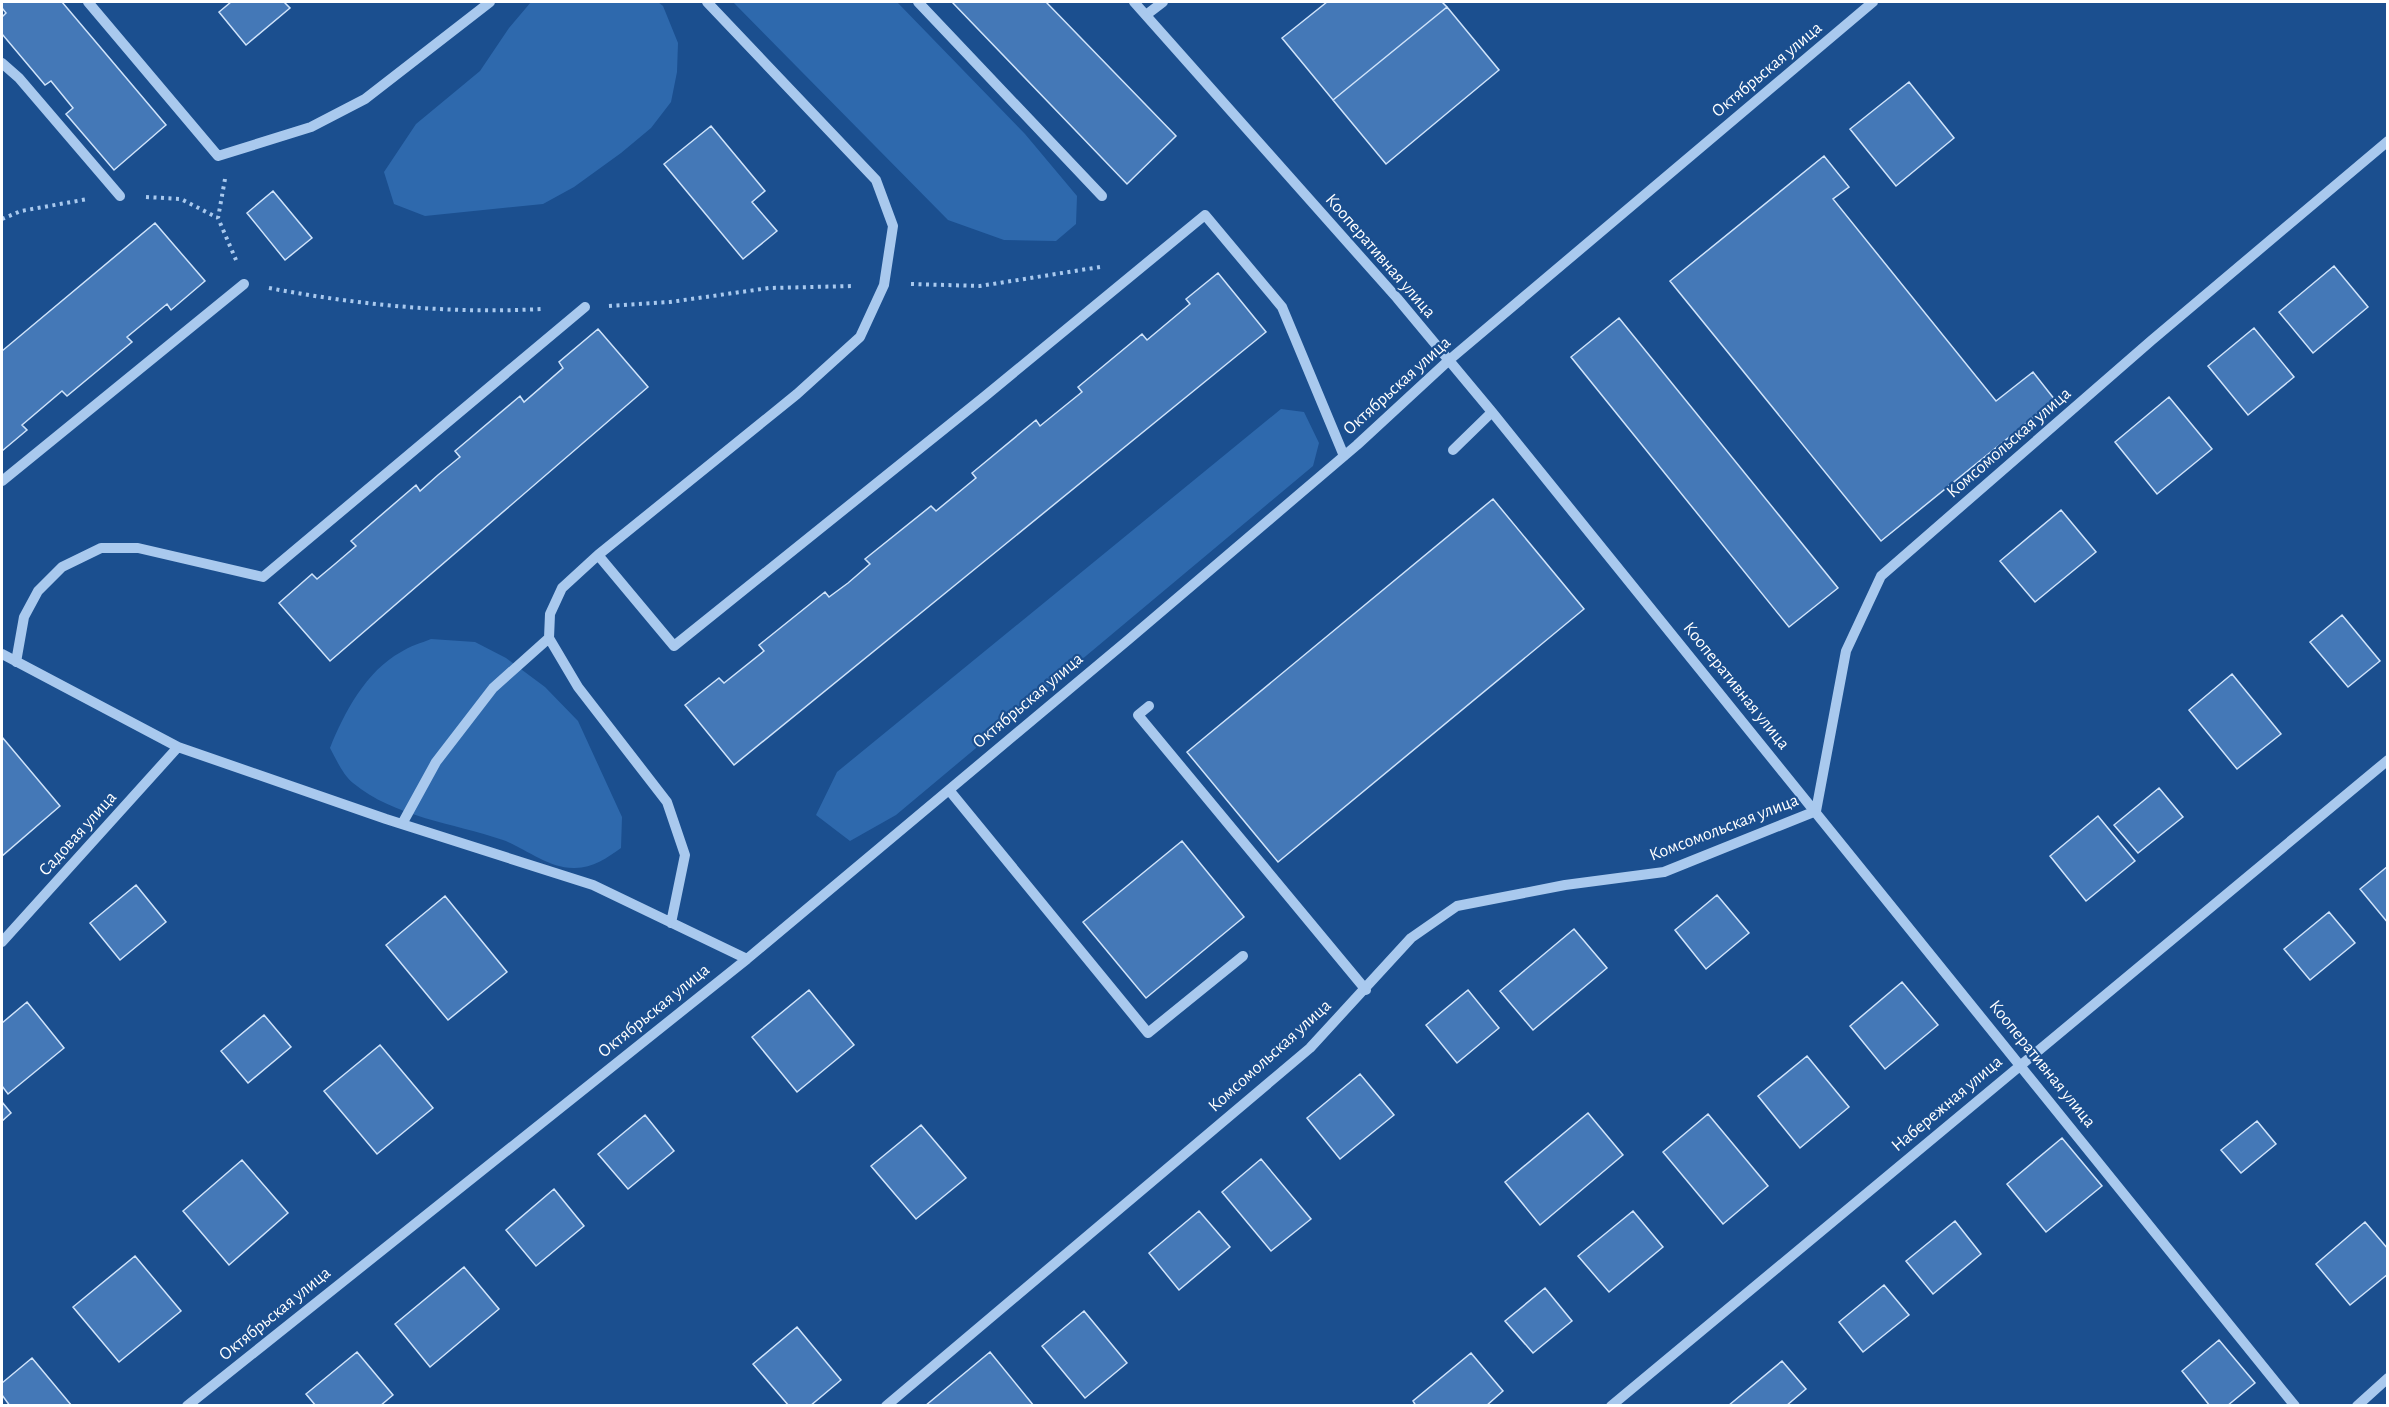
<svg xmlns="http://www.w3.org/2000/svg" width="2389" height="1407" font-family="'Alegreya Sans',sans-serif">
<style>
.green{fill:#2e69ad}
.building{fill:#4478b7;stroke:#cfe3fa;stroke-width:1.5}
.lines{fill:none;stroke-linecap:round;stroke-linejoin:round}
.path{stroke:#a9c9ee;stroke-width:4;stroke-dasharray:3 4.5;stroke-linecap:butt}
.minor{stroke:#a9c9ee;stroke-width:10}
.labels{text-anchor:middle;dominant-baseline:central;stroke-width:4.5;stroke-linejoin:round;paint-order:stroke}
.street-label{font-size:18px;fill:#fff;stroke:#1b4f8f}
</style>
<rect width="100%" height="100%" fill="#1b4f8f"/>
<path class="green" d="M 531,2 L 658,2 L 663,6 L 678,43 L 677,72 L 671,102 L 651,128 L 621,153 L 574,187 L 543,204 L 425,216 L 394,204 L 384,172 L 416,124 L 480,71 L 509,28 Z
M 733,2 L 897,2 L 1025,134 L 1077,196 L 1076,224 L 1056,241 L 1004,240 L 948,220 Z
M 1281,409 L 1304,412 L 1319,443 L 1313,466 L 896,815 L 850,841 L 816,815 L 837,772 Z
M 431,639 L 475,642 L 506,658 L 545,687 L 578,721 L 622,817 L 621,848 C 607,858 593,868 575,868 C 549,869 525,848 503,840 C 453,823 394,817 353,783 C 343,775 336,759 330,748 C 344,713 366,671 401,652 C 410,646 421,643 431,639 Z"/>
<path class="building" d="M 2,2 L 62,2 L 166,125 L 114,170 L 66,114 L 73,108 L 51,81 L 45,85 L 2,34 L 2,17 L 6,13 L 2,8 Z
M 231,2 L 284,2 L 290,8 L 246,45 L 219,12 Z
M 952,2 L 1046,2 L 1176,136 L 1127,184 Z
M 1327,2 L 1442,2 L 1447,7 L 1333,100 L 1282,38 Z
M 1447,7 L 1499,70 L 1386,164 L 1333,100 Z
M 1909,82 L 1954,138 L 1896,186 L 1850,129 Z
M 711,126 L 765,191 L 752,202 L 777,231 L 743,259 L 664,164 Z
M 1824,156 L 1849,187 L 1833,199 L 1996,401 L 2033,372 L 2055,400 L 1881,541 L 1670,281 Z
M 273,191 L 312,238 L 285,260 L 247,213 Z
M 155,223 L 205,281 L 171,310 L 167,304 L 127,337 L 132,342 L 67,396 L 62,391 L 22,425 L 27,430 L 2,451 L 2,351 Z
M 2334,266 L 2368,307 L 2313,353 L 2279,312 Z
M 1218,273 L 1266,332 L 734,765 L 685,705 L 719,678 L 724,683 L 764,651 L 759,645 L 825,592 L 829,597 L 848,583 L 870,564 L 865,559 L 931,506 L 936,511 L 976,478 L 972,473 L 1036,420 L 1040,426 L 1082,392 L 1078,387 L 1142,334 L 1147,340 L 1190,304 L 1186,299 Z
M 1619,318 L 1838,588 L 1789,627 L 1571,357 Z
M 2254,328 L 2294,377 L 2248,415 L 2208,366 Z
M 598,329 L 648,387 L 330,661 L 279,603 L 312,574 L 317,579 L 335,564 L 356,546 L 351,541 L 416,485 L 420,491 L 438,475 L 460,457 L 455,451 L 520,396 L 524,402 L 563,368 L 559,362 Z
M 2169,397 L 2212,449 L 2157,494 L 2115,442 Z
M 1493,499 L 1584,609 L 1278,862 L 1187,752 Z
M 2061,510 L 2096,552 L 2035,602 L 2000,561 Z
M 2342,615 L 2380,661 L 2348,687 L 2310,642 Z
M 2232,674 L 2281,734 L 2237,769 L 2189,710 Z
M 2,737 L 60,806 L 2,856 Z
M 2159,788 L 2183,817 L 2138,853 L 2114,825 Z
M 2098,816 L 2135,861 L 2086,901 L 2050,856 Z
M 1182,841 L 1244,917 L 1146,998 L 1083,922 Z
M 2388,866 L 2388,923 L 2360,889 Z
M 136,885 L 166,922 L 120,960 L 90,923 Z
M 1717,895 L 1749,933 L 1706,969 L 1675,930 Z
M 445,896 L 507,972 L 448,1020 L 386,945 Z
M 2329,912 L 2355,943 L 2310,980 L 2284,949 Z
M 1574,929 L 1607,968 L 1533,1030 L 1500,991 Z
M 1902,982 L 1938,1025 L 1885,1069 L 1850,1026 Z
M 809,990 L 854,1045 L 797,1092 L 752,1037 Z
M 1468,990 L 1499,1028 L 1457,1063 L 1426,1025 Z
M 27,1002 L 64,1048 L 8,1094 L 2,1086 L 2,1023 Z
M 264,1015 L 291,1047 L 248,1083 L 221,1051 Z
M 380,1045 L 433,1108 L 377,1154 L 324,1091 Z
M 1807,1056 L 1849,1107 L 1800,1148 L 1758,1096 Z
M 1360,1074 L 1394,1115 L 1340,1159 L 1307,1118 Z
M 2,1102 L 11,1113 L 2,1121 Z
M 1588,1113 L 1623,1155 L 1540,1225 L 1505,1182 Z
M 1708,1114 L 1768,1186 L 1723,1224 L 1663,1152 Z
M 645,1115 L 674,1151 L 628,1189 L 598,1154 Z
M 2257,1121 L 2276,1144 L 2241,1173 L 2221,1150 Z
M 921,1125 L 966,1178 L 916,1219 L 871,1166 Z
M 2062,1138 L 2102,1186 L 2046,1232 L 2007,1184 Z
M 1261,1159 L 1311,1219 L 1271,1251 L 1222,1192 Z
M 242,1160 L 288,1213 L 229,1265 L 183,1211 Z
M 554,1189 L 584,1226 L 536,1266 L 506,1230 Z
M 1199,1211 L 1230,1247 L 1179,1290 L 1149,1253 Z
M 1633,1211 L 1663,1247 L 1609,1292 L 1578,1256 Z
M 1955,1221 L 1981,1254 L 1933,1294 L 1906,1261 Z
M 2365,1222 L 2388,1249 L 2388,1274 L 2350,1305 L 2316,1264 Z
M 135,1256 L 181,1311 L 119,1362 L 73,1307 Z
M 464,1267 L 499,1309 L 430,1367 L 395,1324 Z
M 1884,1285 L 1909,1315 L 1863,1352 L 1839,1322 Z
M 1545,1288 L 1572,1321 L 1533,1353 L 1505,1321 Z
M 1084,1311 L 1127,1363 L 1085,1398 L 1042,1346 Z
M 797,1327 L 841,1380 L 810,1406 L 789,1406 L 753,1364 Z
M 2219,1340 L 2255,1383 L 2227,1406 L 2210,1406 L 2182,1371 Z
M 357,1352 L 393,1395 L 380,1406 L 316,1406 L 306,1394 Z
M 990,1352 L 1034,1406 L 925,1406 Z
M 1471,1353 L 1503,1391 L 1486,1406 L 1416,1406 L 1413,1401 Z
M 32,1358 L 72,1406 L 10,1406 L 2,1395 L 2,1383 Z
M 1782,1361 L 1806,1389 L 1786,1406 L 1728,1406 Z"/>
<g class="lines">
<path class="path" d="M 225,179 L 218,218 L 236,260
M 146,197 L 181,199 L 218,218
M 2,219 L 21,211 L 88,199
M 911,284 L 980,286 L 1100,267
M 269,288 C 359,305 450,314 541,309
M 609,306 L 670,302 L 769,288 L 855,286"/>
<path class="minor" d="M 88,2 L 218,156 L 311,127 L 365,99 L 490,2
M 918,2 L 1102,196
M 1134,2 L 1397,298 L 1492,412 L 2295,1406
M 1146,15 L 1163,2
M 2,63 L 19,78 L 120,196
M 1453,450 L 1492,412
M 2,481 L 244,284
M 598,555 L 797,394 L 860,337 L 884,285 L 893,226 L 876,180 L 707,2
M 2,654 L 178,747 L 386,819 L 593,885 L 747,959
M 16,662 L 24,617 L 38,591 L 62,567 L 101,548 L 138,548 L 263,577 L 585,307
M 1149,706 L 1138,715 L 1366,990
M 949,790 L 1148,1033 L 1243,956
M 402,824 L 436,762 L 493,688 L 549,638
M 671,923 L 685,855 L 667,802 L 578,687 L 549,638 L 550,614 L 562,588 L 598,555 L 674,646 L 984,397 L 1205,215 L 1282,307 L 1344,456
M 2,942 L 178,747
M 187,1406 L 747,959 L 1128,640 L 1357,445 L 1448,361 L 1873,2
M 886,1406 L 1310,1048 L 1411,938 L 1457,906 L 1565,885 L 1664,872 L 1816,811 L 1846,651 L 1881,576 L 2152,340 L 2388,141
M 1611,1406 L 2388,760
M 2357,1406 L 2388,1378"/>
</g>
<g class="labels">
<g class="street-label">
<text transform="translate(1767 70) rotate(-40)">Октябрьская улица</text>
<text transform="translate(1380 256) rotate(49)">Кооперативная улица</text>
<text transform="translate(1397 386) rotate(-42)">Октябрьская улица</text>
<text transform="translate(2009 443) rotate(-41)">Комсомольская улица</text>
<text transform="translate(1736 686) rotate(51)">Кооперативная улица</text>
<text transform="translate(1028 701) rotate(-40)">Октябрьская улица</text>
<text transform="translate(1724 828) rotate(-21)">Комсомольская улица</text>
<text transform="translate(78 834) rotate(-48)">Садовая улица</text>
<text transform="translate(654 1011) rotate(-39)">Октябрьская улица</text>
<text transform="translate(1270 1056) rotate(-42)">Комсомольская улица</text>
<text transform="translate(2042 1064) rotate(51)">Кооперативная улица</text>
<text transform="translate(1947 1104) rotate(-40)">Набережная улица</text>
<text transform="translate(275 1314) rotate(-39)">Октябрьская улица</text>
</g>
</g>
<rect width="2389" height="1407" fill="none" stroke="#ffffff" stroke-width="6"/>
</svg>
